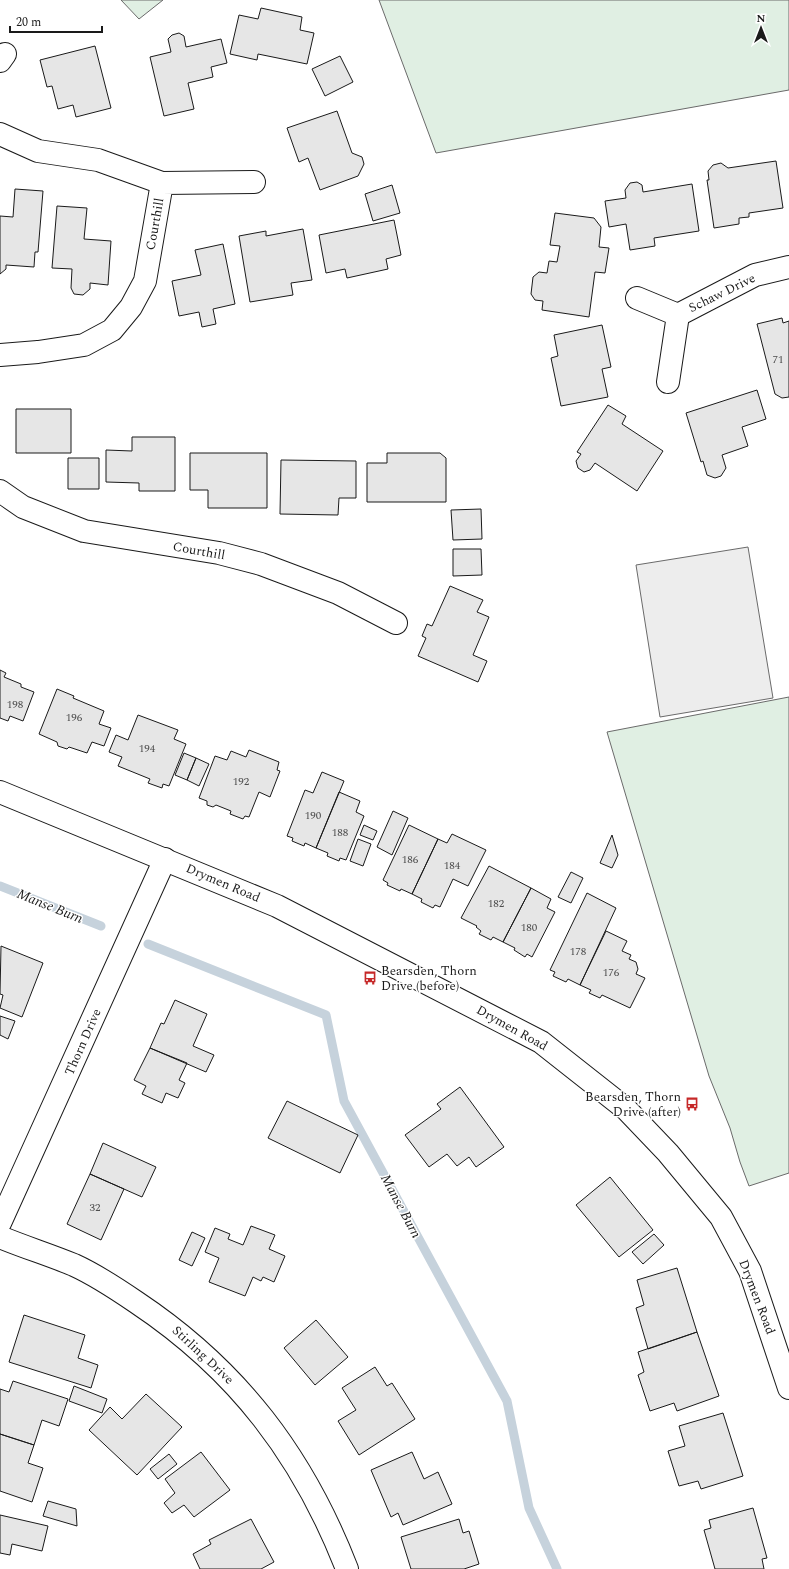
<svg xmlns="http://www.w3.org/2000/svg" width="789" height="1569" font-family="Spectral,serif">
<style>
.green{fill:#e0efe3;stroke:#6a6a6a}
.parking{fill:#ededed;stroke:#6a6a6a}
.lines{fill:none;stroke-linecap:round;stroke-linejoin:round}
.stream{stroke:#c6d2dc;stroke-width:9}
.building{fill:#e6e6e6;stroke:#1a1a1a}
.minor-casing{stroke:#1a1a1a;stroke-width:24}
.primary-casing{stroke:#1a1a1a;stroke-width:24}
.minor{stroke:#fff;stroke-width:22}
.primary{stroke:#fff;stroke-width:22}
.labels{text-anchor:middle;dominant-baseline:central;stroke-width:3;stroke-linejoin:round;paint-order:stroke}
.number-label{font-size:11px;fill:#4d4d4d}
.street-label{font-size:13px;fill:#1a1a1a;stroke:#fff}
.poi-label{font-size:13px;fill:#1a1a1a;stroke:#fff;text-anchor:start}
.water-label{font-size:14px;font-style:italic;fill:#1a1a1a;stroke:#fff}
</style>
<rect width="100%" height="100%" fill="#fff"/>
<path class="green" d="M 121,0 L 163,0 L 139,19 Z
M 379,0 L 789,0 L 789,90 L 436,153 Z
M 789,697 L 789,1173 L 749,1186 L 740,1162 L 730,1128 L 709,1076 L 607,732 Z"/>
<path class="parking" d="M 748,547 L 773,698 L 660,717 L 636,565 Z"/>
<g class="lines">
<path class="stream" d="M 0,886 L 101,926
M 148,944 L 326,1015 L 344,1101 L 507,1401 L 529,1508 L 557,1569"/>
</g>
<path class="building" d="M 261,8 L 302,17 L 300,30 L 314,33 L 307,64 L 258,54 L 257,60 L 230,54 L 239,15 L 258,19 Z
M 179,33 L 184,36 L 186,47 L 221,39 L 227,63 L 211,67 L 213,77 L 188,83 L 194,109 L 164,116 L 150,57 L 171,52 L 168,39 L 172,35 Z
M 95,46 L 111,108 L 76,117 L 73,105 L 58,109 L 52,86 L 47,87 L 40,60 Z
M 340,56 L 353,82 L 325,96 L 312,69 Z
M 337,111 L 352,153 L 362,157 L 364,164 L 358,176 L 320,190 L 308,158 L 299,162 L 287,128 Z
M 776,161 L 783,208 L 749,213 L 749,217 L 739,218 L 739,224 L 714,228 L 707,180 L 709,180 L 708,171 L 713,165 L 721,163 L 728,168 Z
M 637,182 L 642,185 L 643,192 L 692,184 L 699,231 L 654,238 L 655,246 L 630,250 L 626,224 L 609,227 L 605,201 L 626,198 L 625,190 L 630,183 Z
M 392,185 L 400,213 L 373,221 L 365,194 Z
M 15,189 L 43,191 L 38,252 L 35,252 L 34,267 L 6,265 L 6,269 L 0,274 L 0,216 L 13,217 Z
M 57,206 L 87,208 L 84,239 L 111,241 L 108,285 L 90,283 L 90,289 L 83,295 L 74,294 L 71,288 L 72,269 L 52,268 Z
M 555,213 L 594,218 L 601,227 L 599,247 L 609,248 L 605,273 L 595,272 L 589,317 L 542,310 L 543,301 L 535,300 L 531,294 L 533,277 L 539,272 L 547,273 L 549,261 L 557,262 L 560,246 L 550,245 Z
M 394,220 L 401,255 L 386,259 L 388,269 L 347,278 L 345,269 L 326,273 L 319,235 Z
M 303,229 L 312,280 L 291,283 L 293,295 L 250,302 L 239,236 L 266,231 L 266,236 Z
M 223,244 L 235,304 L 213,309 L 216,324 L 202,327 L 199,312 L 179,316 L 172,281 L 201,275 L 195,250 Z
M 782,318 L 783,323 L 789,321 L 789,397 L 782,398 L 775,394 L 757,324 Z
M 602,325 L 611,367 L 602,369 L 608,397 L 561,406 L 551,358 L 558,356 L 554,335 Z
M 757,390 L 766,419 L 742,427 L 748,446 L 722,455 L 726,468 L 721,476 L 715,478 L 707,475 L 703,461 L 701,462 L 686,413 Z
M 608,405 L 626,416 L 622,424 L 663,451 L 637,491 L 595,463 L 590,470 L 584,472 L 578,468 L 576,461 L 581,454 L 577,452 Z
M 16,409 L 71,409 L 71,453 L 16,453 Z
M 132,437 L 175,437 L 175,491 L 139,491 L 139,483 L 106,482 L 106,450 L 132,451 Z
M 190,453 L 267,453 L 267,508 L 208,508 L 208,490 L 190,490 Z
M 387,453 L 440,453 L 446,458 L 446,502 L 367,502 L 367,463 L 387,463 Z
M 68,458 L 99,458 L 99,489 L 68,489 Z
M 281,460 L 356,461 L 356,498 L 339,498 L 338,515 L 280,514 Z
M 481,509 L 482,539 L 453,540 L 451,510 Z
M 453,549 L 481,549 L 482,575 L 453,576 Z
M 450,586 L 483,600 L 477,612 L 489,617 L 473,655 L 487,661 L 478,682 L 418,656 L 426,638 L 422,636 L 427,624 L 432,626 Z
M 0,670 L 6,673 L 4,677 L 21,684 L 21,687 L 34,692 L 23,721 L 10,716 L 8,721 L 0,718 Z
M 57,689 L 74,696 L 73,698 L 104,711 L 99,724 L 111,728 L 104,746 L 92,742 L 87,753 L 69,747 L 67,749 L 58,746 L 57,742 L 39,734 Z
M 138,715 L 178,730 L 174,739 L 186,744 L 169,786 L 163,784 L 162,788 L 148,783 L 150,779 L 118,766 L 122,757 L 109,752 L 116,735 L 128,740 Z
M 249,750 L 279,762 L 277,770 L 280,771 L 270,797 L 259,792 L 249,817 L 245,816 L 243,819 L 230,814 L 231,811 L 216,805 L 213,807 L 207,805 L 207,801 L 199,798 L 215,756 L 227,760 L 231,751 L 246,757 Z
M 184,753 L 196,758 L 187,780 L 175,775 Z
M 196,758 L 209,764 L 199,786 L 187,780 Z
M 322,772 L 344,781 L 316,848 L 305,843 L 304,846 L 292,841 L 293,838 L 287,836 L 305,790 L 313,793 Z
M 339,792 L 360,801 L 356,812 L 364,816 L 346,860 L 340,858 L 339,861 L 327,856 L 328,853 L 316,848 Z
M 393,811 L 408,818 L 392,855 L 377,847 Z
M 364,825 L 377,831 L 373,840 L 360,835 Z
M 409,825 L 438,839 L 412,894 L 401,889 L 400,891 L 387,885 L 388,883 L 383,880 Z
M 452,834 L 486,850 L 468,886 L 453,879 L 440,907 L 435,905 L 433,908 L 421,902 L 422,899 L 412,894 L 438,839 L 447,843 Z
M 612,835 L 618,855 L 612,868 L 600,863 Z
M 358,839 L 371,844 L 363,866 L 350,861 Z
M 489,866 L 531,888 L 503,942 L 493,937 L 491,940 L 479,934 L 481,931 L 476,927 L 477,926 L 461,918 Z
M 571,872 L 583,878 L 571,903 L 558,897 Z
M 531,888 L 551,899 L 547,908 L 555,912 L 532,957 L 527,954 L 525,957 L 514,950 L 515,948 L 503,942 Z
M 587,893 L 616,908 L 580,985 L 568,979 L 566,982 L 553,976 L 555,972 L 550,970 Z
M 606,931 L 627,941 L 622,951 L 631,955 L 629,959 L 636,962 L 638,969 L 636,974 L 645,978 L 630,1008 L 602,995 L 600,998 L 589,993 L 591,990 L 580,985 Z
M 1,946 L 43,963 L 22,1017 L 0,1008 L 3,995 L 0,994 Z
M 175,1000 L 207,1014 L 193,1046 L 214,1055 L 206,1072 L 150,1048 L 161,1023 L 164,1024 Z
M 0,1016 L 15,1021 L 8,1039 L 0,1035 Z
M 150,1048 L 187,1063 L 179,1080 L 185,1083 L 178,1098 L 166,1093 L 162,1103 L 142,1094 L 146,1086 L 134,1080 Z
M 460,1087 L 504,1147 L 476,1167 L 469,1157 L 457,1166 L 447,1154 L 429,1167 L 405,1135 L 441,1109 L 437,1104 Z
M 287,1101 L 358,1135 L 340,1173 L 268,1138 Z
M 103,1143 L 156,1167 L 142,1197 L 90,1174 Z
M 90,1174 L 124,1189 L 101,1240 L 67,1224 Z
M 610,1177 L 653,1230 L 619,1257 L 576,1205 Z
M 251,1226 L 275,1235 L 269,1249 L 285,1256 L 274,1282 L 263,1277 L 261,1281 L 253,1277 L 245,1296 L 209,1282 L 219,1258 L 205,1252 L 215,1228 L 230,1234 L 228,1239 L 243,1245 Z
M 192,1232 L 205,1238 L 192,1266 L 179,1260 Z
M 654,1234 L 664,1245 L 643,1264 L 632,1252 Z
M 677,1268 L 697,1332 L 648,1349 L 636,1308 L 644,1305 L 637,1280 Z
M 24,1315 L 85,1335 L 78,1358 L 98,1365 L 91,1388 L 9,1362 Z
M 316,1320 L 348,1357 L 315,1385 L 284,1348 Z
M 697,1332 L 719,1396 L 677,1411 L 674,1403 L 650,1411 L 638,1375 L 644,1372 L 638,1352 Z
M 375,1367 L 387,1386 L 392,1383 L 415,1419 L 359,1455 L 338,1421 L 356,1410 L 342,1388 Z
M 13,1381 L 68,1399 L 59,1426 L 42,1420 L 34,1445 L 0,1434 L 0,1389 L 9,1392 Z
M 74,1386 L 107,1399 L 102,1413 L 69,1401 Z
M 146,1394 L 182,1427 L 137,1475 L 89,1430 L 110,1407 L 122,1419 Z
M 723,1413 L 743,1476 L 701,1489 L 698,1481 L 679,1486 L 668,1451 L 685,1446 L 679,1426 Z
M 0,1434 L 34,1445 L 28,1463 L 43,1468 L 32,1502 L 0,1491 Z
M 201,1452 L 230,1490 L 194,1517 L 184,1505 L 172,1513 L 164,1503 L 175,1493 L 165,1479 Z
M 412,1452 L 424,1479 L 438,1472 L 452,1504 L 403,1525 L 398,1513 L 391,1517 L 371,1470 Z
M 169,1454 L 177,1464 L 158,1479 L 150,1469 Z
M 48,1501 L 76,1509 L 77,1526 L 43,1516 Z
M 753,1508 L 767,1558 L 762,1559 L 764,1569 L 715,1569 L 704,1530 L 711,1528 L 709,1520 Z
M 0,1515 L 48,1526 L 42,1551 L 12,1544 L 10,1555 L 0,1553 Z
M 251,1519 L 274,1562 L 261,1569 L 200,1569 L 193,1554 L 211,1544 L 209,1540 Z
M 459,1519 L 463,1533 L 469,1531 L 479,1564 L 464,1569 L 411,1569 L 401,1537 Z"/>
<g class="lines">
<g class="minor-casing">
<path id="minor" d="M 0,61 L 5,54
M 0,134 L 38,151 L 98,160 L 162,183 L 254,182
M 637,298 L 678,315
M 0,355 L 38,352 L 84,345 L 112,330 L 131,307 L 145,281 L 162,183
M 668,382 L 678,315 L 755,275 L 789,267
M 0,491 L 23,507 L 84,531 L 219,553 L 261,564 L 338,593 L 396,623
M 0,1223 L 165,859
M 0,1237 C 24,1247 50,1255 74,1265 C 96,1275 117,1289 136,1302 C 238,1370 303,1456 347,1569"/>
</g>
<g class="primary-casing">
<path id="primary" d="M 0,792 L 277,906 L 541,1042 L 626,1109 L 668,1153 L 721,1217 L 750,1271 L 789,1388"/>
</g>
<use href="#minor" class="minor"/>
<use href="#primary" class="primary"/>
</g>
<defs>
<g id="bus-bare" transform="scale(1.08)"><path d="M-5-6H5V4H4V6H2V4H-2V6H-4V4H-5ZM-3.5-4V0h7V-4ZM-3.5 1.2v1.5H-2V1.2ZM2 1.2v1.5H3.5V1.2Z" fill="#c62828" stroke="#fff" stroke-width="2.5" paint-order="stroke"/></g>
</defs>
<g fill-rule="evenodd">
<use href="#bus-bare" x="370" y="978"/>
<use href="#bus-bare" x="692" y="1104"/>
</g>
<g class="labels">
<g class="number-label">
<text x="778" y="359">71</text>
<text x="15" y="704">198</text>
<text x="74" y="717">196</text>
<text x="147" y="748">194</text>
<text x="241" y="781">192</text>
<text x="313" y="815">190</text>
<text x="340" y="832">188</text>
<text x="410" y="859">186</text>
<text x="452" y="865">184</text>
<text x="496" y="903">182</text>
<text x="529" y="927">180</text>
<text x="578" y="951">178</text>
<text x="611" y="972">176</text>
<text x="95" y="1207">32</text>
</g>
<g class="street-label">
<text transform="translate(155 224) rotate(-80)">Courthill</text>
<text transform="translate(722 293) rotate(-26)">Schaw Drive</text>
<text transform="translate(199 551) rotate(10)">Courthill</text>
<text transform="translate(223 883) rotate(23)">Drymen Road</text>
<text transform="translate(512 1028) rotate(29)">Drymen Road</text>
<text transform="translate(83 1042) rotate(-66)">Thorn Drive</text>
<text transform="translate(757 1297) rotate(69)">Drymen Road</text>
<text transform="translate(203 1355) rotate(43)">Stirling Drive</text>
</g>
<g class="poi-label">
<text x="381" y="971">Bearsden, Thorn<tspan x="381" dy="15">Drive (before)</tspan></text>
<text x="681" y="1097" text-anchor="end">Bearsden, Thorn<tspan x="681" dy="15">Drive (after)</tspan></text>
</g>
<g class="water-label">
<text transform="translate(50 906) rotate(22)">Manse Burn</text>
<text transform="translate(401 1206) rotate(62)">Manse Burn</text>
</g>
</g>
<g transform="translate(761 28)" stroke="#ffffff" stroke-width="3" paint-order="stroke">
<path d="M0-3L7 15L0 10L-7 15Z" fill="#1a1a1a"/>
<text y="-6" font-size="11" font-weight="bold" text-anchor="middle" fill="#1a1a1a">N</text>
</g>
<path d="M10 26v6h92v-6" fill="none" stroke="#1a1a1a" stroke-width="2"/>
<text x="16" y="26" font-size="12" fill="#1a1a1a" stroke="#ffffff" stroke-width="3" paint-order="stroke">20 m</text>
</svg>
